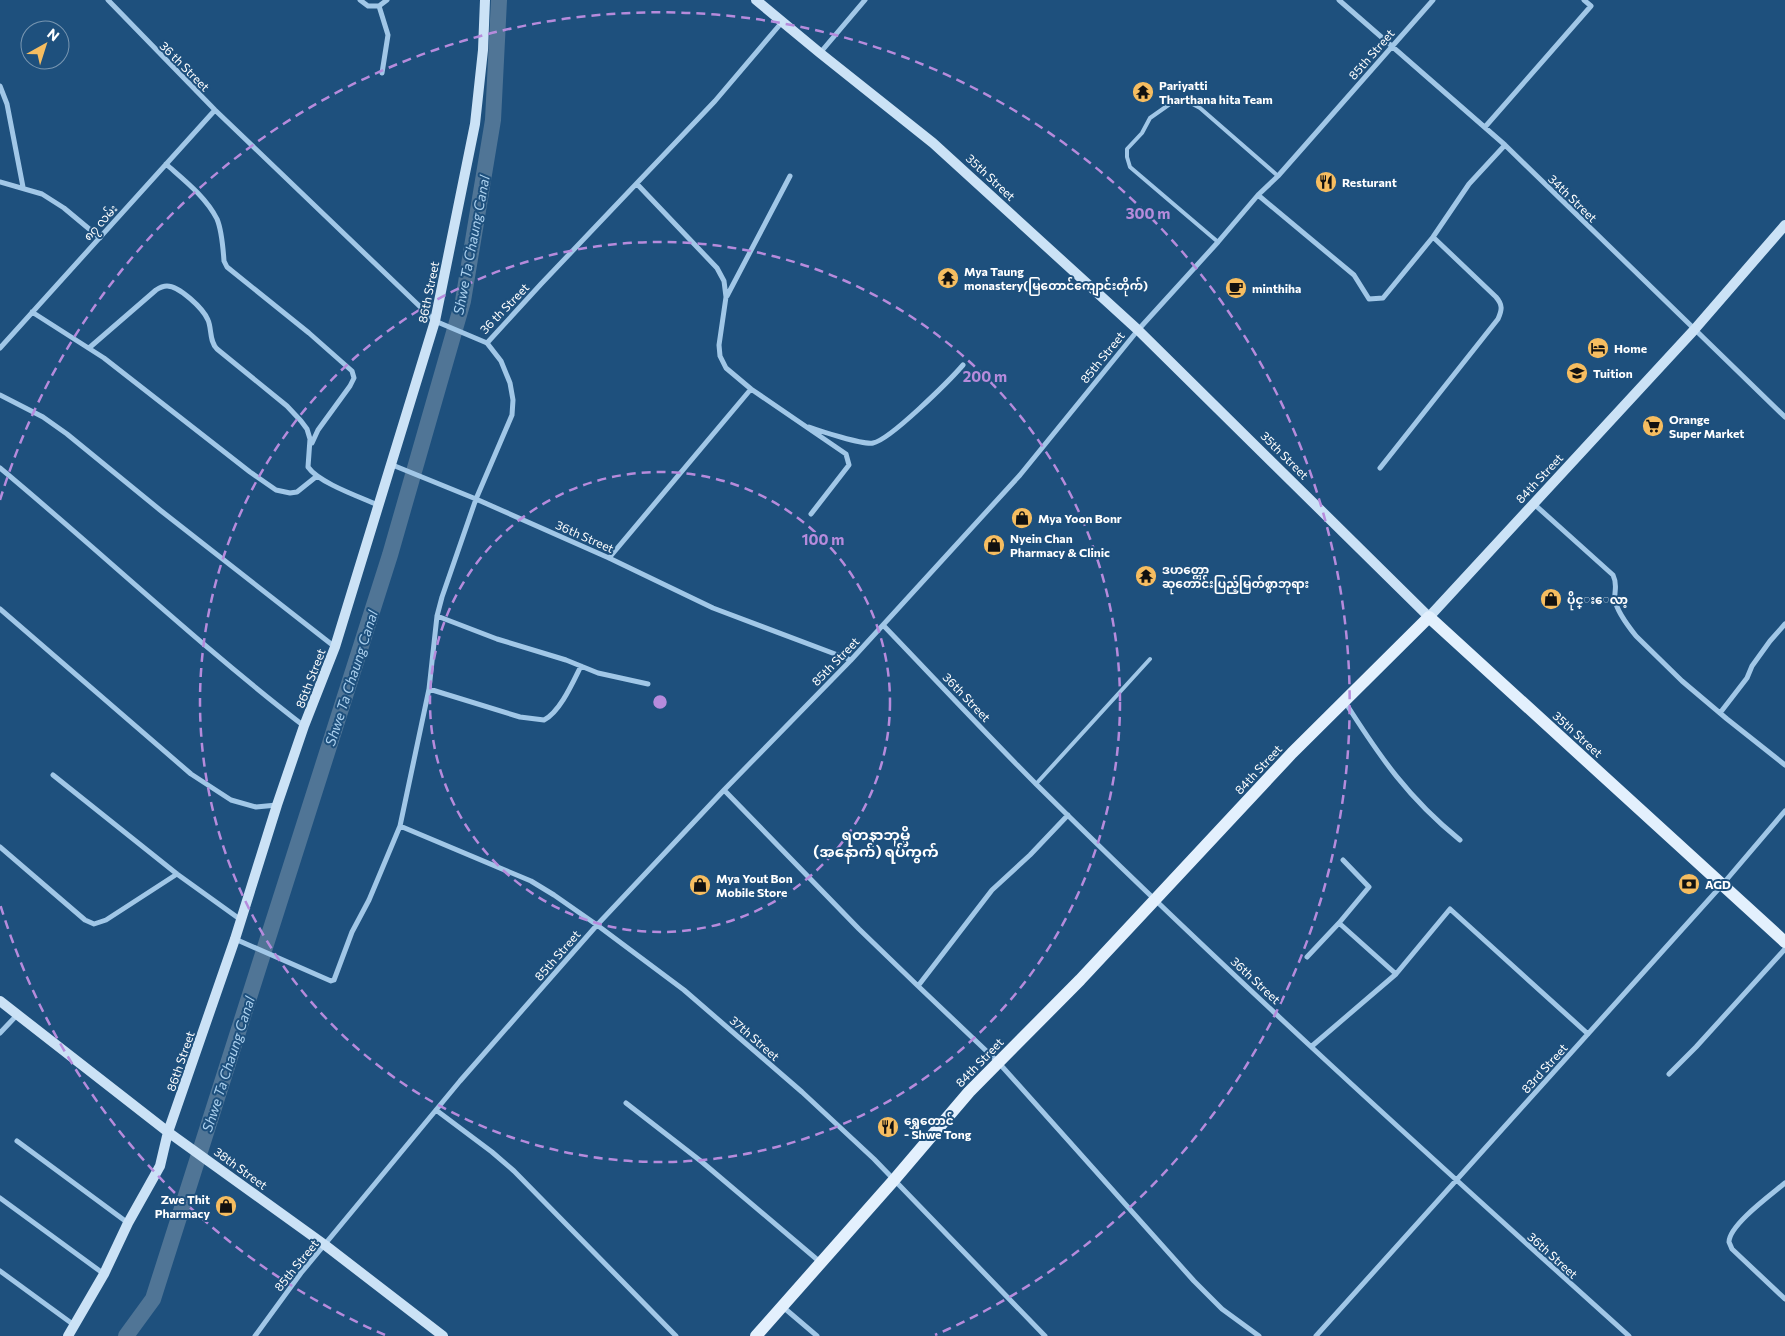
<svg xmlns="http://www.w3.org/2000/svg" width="1785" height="1336" font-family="Commissioner,'Noto Sans Myanmar',sans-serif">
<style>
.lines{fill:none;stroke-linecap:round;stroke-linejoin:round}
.canal{stroke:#507596;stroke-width:16}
.service{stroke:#a1c7e7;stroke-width:4}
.minor{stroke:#a1c7e7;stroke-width:5}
.secondary{stroke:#cbe2f6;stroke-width:10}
.primary{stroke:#e3f0fd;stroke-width:12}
.ring{fill:none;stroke:#b68bdc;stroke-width:2.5;stroke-dasharray:9 6}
.labels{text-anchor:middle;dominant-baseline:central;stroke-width:4;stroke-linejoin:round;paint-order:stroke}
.street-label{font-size:12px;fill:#fff;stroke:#1e507d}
.poi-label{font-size:12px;font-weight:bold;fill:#fff;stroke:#1e507d;text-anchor:start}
.water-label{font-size:14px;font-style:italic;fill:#acd1ef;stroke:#1e507d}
.quarter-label{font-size:15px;font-weight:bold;fill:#fff;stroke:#1e507d}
.centre{fill:#b68bdc;stroke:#1e507d;stroke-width:2.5}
.ring-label{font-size:15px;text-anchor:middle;font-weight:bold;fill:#b68bdc;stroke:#1e507d;stroke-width:4;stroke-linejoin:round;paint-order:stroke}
</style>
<rect width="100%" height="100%" fill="#1e507d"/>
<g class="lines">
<path class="canal" d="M 126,1336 L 153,1299 L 390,555 L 463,301 L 493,120 L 499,0"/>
<path class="service" d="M 1218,242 L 1130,167 L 1127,157 L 1127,149 L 1142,133 L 1150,118 L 1177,99 L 1187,101 L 1200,108 L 1278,176
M 1036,784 L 1150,659"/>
<path class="minor" d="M 108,0 L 215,110 L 435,321 L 487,343 L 541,284 L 715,101 L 783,21
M 360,0 L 368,6 L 379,6 L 387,0
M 1339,0 L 1505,145 L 1785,417
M 379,6 L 388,35 L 382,73
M 820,53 L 865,0
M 0,86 L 7,104 L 23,187
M 1485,127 L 1591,6 L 1584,0
M 166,164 C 184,180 206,197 217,219 C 222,231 223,247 224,261 L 227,267 L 309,333 L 352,371 L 354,378 L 350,386 L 318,430 L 312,443
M 0,182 L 42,194 L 64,208 L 100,238
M 637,184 L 717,268 L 724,281 L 726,297 L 719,345 L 720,356 L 726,368 L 751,389 L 846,454 L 849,465 L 811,514
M 1258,195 L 1354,275 L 1369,299 L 1383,298 L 1433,237 L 1469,184 L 1505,145
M 727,296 L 790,176
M 32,312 L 104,358 L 250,472 L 276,490 L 290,493 L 297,492 L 317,476
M 0,348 L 215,110
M 89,348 L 156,290 C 159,288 162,286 167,286 C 179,286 203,308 208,320 C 212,329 209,341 217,349 L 287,406 L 301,421 L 307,429 L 310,439 L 308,467 C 319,483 360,497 378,505
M 0,395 L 43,417 L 67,434 L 160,510 L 335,647
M 809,427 C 820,431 863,445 873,443 C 890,440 950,380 963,365
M 390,464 L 476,499 L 609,558 L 713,608 L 851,660
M 0,468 C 102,553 199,645 304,726
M 1380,468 L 1498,319 C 1502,310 1503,305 1496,297 L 1433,237
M 1534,504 L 1613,575 C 1618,585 1614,590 1615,600 C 1617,612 1628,626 1636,636 L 1682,681 L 1727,719 L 1785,765
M 609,558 L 751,389
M 0,609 L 191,774 L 231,800 L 256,807 L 277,805
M 437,616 L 497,639 L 566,660 L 598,673 L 648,684
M 883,625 C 934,678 985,733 1037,785 C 1229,975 1429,1156 1629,1336
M 429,689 L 520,717 L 544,720 C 560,712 573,682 581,666
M 1345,702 C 1380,757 1408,798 1460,840
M 1720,713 L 1747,678 L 1752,666 L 1770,641 L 1785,624
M 53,775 L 177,874 L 241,920
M 724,790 L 859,929 L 918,986 L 992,890 L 1030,855 L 1068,815
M 400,826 L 531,881 L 554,895 L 597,925 L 684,990 L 802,1092 L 874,1159 L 1045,1336
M 0,847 L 85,920 L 94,924 L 106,920 L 177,874
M 1339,923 L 1396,974
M 235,939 L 331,981 L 334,980 L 352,932 L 369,900 L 400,826 L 429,689 L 437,616 L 442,597 L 476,499 L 512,415 L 513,400 L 510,383 L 501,361 L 487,343
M 1307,957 L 1339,923 L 1369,887 L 1343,860
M 918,986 L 998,1062 L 1194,1281 L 1222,1309 L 1259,1336
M 0,1033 L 17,1015
M 1312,1046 L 1396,974 L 1450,909 L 1588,1034
M 1669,1074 L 1696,1047 L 1785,949
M 626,1103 L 702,1162 L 820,1262
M 436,1110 L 492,1152 L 514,1171 L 676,1336
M 17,1141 L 128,1223
M 1785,1183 C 1772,1194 1729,1225 1729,1242 C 1729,1242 1732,1249 1732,1249 L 1785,1299
M 0,1198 L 104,1274
M 0,1271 L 74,1325
M 783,1307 L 817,1336
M 255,1336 L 301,1273 L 460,1081 L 597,925 L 724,790 L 851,660 L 1020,475 L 1138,330 L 1218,242 L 1258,195 L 1278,176 L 1433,0
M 1316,1336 L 1722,885 L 1785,811"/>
<path class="secondary" d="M 756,0 L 820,53 L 933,143 L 1138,330 L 1429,617 L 1694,330 L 1785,225
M 0,1001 L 168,1132 L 325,1245 L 443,1336
M 68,1336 L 104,1274 L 128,1223 L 160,1166 L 168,1132 L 235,939 L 277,805 L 304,726 L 335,647 L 435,321 L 475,124 L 483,50 L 485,0"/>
<path class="primary" d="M 756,1336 L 894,1180 L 969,1092 L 1080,980 L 1292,753 L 1429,617 L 1785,942"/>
</g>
<g class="ring">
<circle cx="660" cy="702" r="230"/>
<circle cx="660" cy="702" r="460"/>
<path d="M385 1335A690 690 0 0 1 0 904M0 500A690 690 0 1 1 935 1335"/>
</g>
<defs>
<g id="temple-disc" transform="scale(1.125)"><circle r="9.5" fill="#f6bd60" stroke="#1e507d"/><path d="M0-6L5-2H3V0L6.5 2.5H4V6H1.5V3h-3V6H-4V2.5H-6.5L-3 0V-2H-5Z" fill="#111"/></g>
<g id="restaurant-disc" transform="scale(1.125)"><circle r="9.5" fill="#f6bd60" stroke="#1e507d"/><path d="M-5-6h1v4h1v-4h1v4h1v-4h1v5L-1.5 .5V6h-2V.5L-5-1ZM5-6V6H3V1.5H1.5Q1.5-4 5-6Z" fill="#111"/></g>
<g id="cafe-disc" transform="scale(1.125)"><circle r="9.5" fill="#f6bd60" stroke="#1e507d"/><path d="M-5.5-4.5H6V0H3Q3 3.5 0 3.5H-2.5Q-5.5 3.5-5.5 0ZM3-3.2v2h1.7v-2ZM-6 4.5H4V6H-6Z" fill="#111"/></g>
<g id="hotel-disc" transform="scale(1.125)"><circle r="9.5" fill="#f6bd60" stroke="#1e507d"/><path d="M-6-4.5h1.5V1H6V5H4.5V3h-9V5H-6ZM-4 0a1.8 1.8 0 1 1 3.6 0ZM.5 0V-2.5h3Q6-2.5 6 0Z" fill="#111"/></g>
<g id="school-disc" transform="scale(1.125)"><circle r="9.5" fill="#f6bd60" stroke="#1e507d"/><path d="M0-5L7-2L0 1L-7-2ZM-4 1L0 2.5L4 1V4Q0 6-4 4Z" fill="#111"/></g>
<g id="supermarket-disc" transform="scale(1.125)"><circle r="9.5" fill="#f6bd60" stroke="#1e507d"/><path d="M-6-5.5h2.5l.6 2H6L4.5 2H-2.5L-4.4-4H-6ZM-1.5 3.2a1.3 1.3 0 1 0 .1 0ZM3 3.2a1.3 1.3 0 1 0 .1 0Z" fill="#111"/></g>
<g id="shop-disc" transform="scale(1.125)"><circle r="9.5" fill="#f6bd60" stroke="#1e507d"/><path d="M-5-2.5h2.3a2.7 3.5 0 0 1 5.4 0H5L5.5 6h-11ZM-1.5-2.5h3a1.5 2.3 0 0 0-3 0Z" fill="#111"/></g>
<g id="bank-disc" transform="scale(1.125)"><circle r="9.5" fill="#f6bd60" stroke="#1e507d"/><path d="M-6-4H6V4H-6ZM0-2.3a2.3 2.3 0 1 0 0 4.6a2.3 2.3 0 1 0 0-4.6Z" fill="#111"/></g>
</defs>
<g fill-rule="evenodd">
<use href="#temple-disc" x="1143" y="92"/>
<use href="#restaurant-disc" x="1326" y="182"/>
<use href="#temple-disc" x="948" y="278"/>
<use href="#cafe-disc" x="1236" y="288"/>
<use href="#hotel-disc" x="1598" y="348"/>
<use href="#school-disc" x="1577" y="373"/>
<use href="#supermarket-disc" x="1653" y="426"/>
<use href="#shop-disc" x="1022" y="518"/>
<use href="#shop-disc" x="994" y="545"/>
<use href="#temple-disc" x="1146" y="576"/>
<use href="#shop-disc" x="1551" y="599"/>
<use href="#bank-disc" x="1689" y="884"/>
<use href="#shop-disc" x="700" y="885"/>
<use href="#restaurant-disc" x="888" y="1127"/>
<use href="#shop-disc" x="226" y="1206"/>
</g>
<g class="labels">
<g class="street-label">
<text transform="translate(1371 54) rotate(-49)">85th Street</text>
<text transform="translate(185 66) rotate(45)">36 th Street</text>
<text transform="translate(991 177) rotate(43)">35th Street</text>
<text transform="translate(1573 198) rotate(44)">34th Street</text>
<text transform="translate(100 222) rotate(-48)">၈၇ လမ်း</text>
<text transform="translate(428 292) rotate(-78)">86th Street</text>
<text transform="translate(504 308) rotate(-46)">36 th Street</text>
<text transform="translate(1102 357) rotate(-51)">85th Street</text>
<text transform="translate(1285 455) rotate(45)">35th Street</text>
<text transform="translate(1539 478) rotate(-47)">84th Street</text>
<text transform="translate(585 536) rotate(24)">36th Street</text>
<text transform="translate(835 661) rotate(-46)">85th Street</text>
<text transform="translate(310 678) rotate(-69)">86th Street</text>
<text transform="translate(967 697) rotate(46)">36th Street</text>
<text transform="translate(1578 734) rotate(42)">35th Street</text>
<text transform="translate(1258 769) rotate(-47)">84th Street</text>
<text transform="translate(557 955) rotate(-49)">85th Street</text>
<text transform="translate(1256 980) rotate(43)">36th Street</text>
<text transform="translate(755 1038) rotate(41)">37th Street</text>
<text transform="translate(180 1061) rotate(-71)">86th Street</text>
<text transform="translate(979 1062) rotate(-46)">84th Street</text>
<text transform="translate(1544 1068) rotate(-48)">83rd Street</text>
<text transform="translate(241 1168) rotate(36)">38th Street</text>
<text transform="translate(1553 1255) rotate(42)">36th Street</text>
<text transform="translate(296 1265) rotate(-51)">85th Street</text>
</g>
<g class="poi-label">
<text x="1159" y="85">Pariyatti<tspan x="1159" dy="14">Tharthana hita Team</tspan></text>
<text x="1342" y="182">Resturant</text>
<text x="964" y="271">Mya Taung<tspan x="964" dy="14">monastery(မြတောင်ကျောင်းတိုက်)</tspan></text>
<text x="1252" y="288">minthiha</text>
<text x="1614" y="348">Home</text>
<text x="1593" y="373">Tuition</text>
<text x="1669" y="419">Orange<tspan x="1669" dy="14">Super Market</tspan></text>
<text x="1038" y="518">Mya Yoon Bonr</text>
<text x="1010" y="538">Nyein Chan<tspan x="1010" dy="14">Pharmacy &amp; Clinic</tspan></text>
<text x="1162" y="569">ဒဟတ္တော<tspan x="1162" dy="14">ဆုတောင်းပြည့်မြတ်စွာဘုရား</tspan></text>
<text x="1567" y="599">ပိုင္းေလာ့</text>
<text x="716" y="878">Mya Yout Bon<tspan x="716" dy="14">Mobile Store</tspan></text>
<text x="1705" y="884">AGD</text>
<text x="904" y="1120">ရွှေတောင်<tspan x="904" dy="14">- Shwe Tong</tspan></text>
<text x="210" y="1199" text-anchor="end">Zwe Thit<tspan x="210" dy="14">Pharmacy</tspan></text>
</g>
<g class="water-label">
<text transform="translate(471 245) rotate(-79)">Shwe Ta Chaung Canal</text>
<text transform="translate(351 678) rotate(-72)">Shwe Ta Chaung Canal</text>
<text transform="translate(228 1064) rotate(-72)">Shwe Ta Chaung Canal</text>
</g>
<g class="quarter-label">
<text x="876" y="834">ရတနာဘုမ္မိ<tspan x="876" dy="17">(အနောက်) ရပ်ကွက်</tspan></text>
</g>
</g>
<circle cx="660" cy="702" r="8" class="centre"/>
<g class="ring-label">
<text x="1148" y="219">300 m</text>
<text x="985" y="382">200 m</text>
<text x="823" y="545">100 m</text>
</g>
<g transform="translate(45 45) rotate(39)"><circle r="24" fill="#1e507d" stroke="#7896b1"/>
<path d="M0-4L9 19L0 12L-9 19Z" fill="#f6bd60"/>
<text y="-8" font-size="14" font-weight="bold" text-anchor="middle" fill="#ffffff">N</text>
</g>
</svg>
